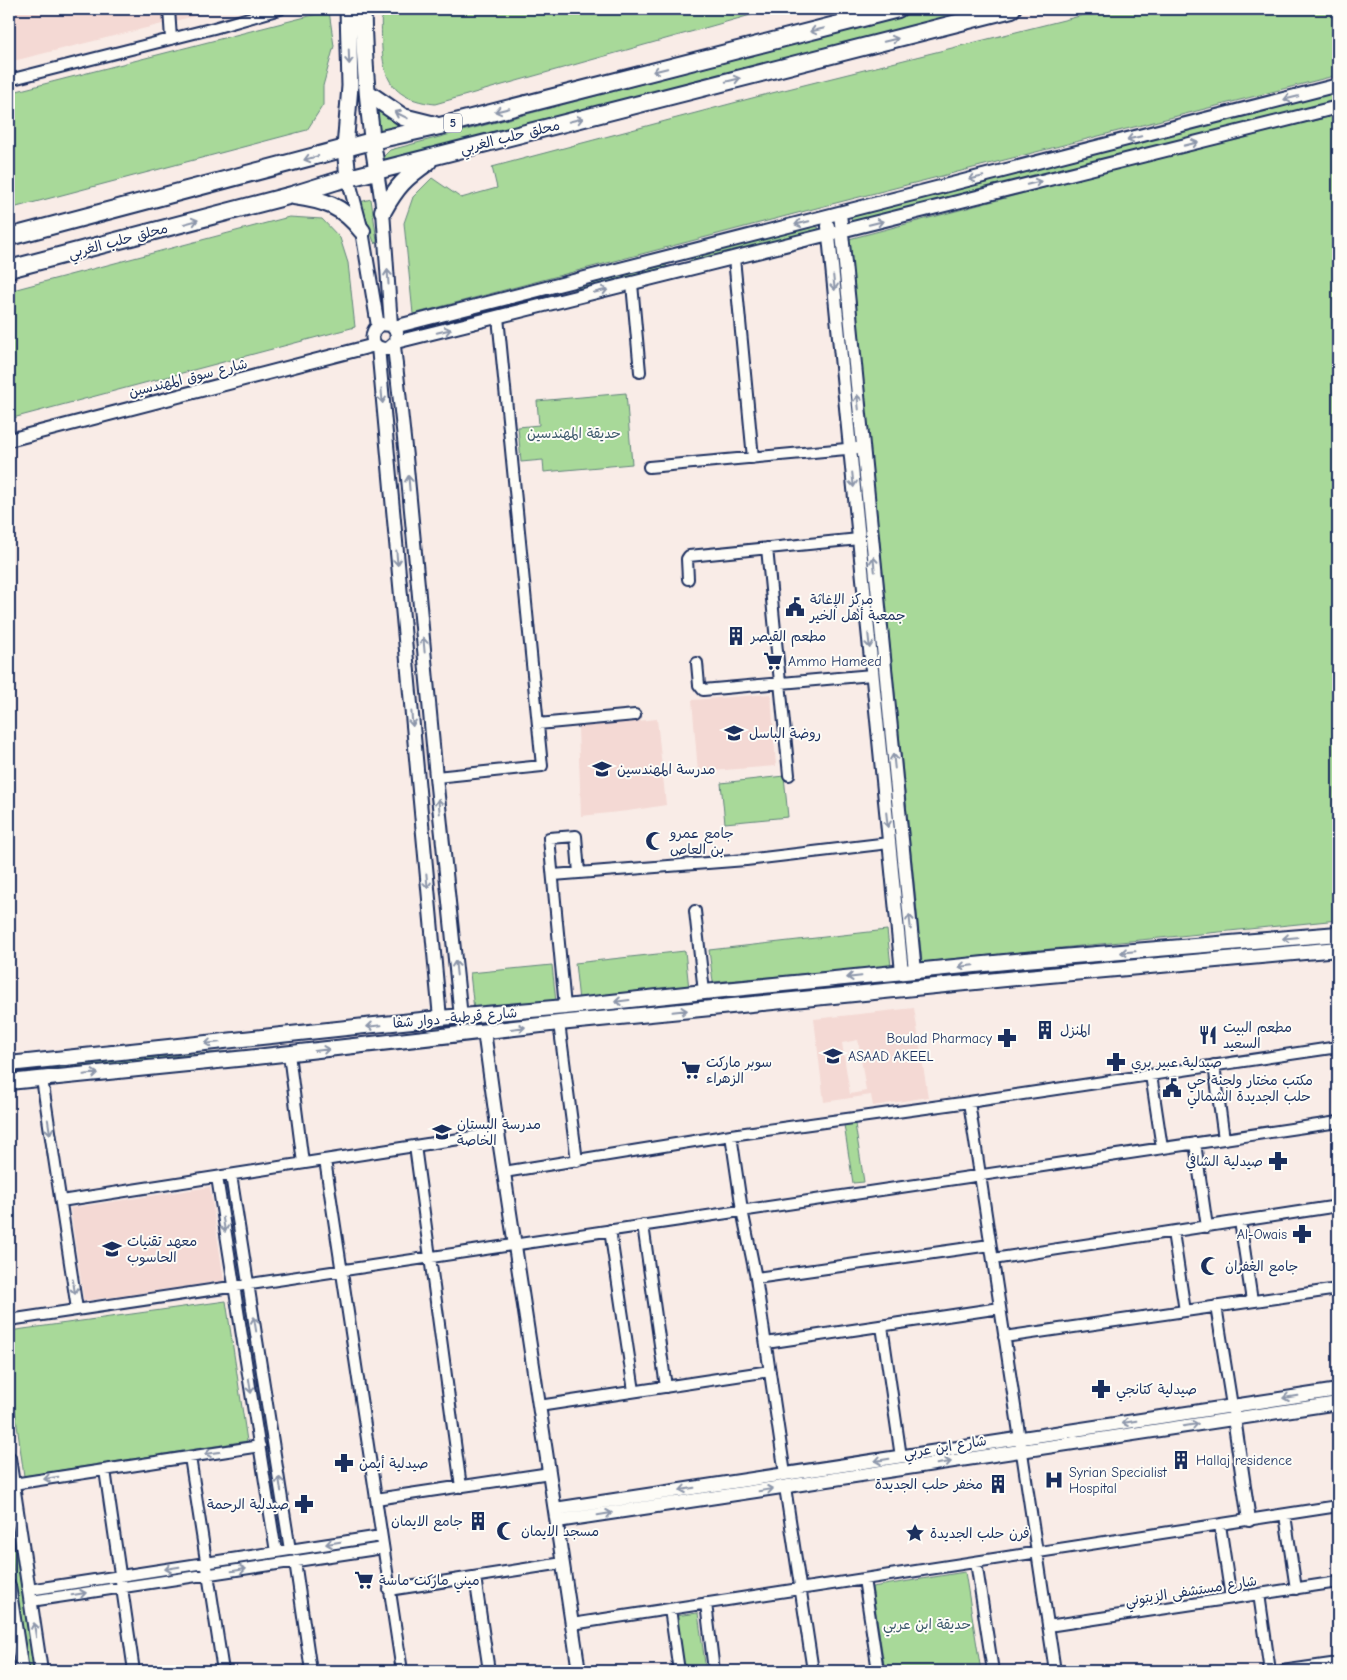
<svg xmlns="http://www.w3.org/2000/svg" width="1347" height="1680" font-family="'Comic Neue','Playpen Sans Arabic',sans-serif">
<style>
.built{fill:#f4d9d4;fill-rule:evenodd}
.green{fill:#a8d999;stroke:#62847c}
.lines{fill:none;stroke-linecap:round;stroke-linejoin:round}
.minor-casing{stroke:#1b2f5e;stroke-width:14}
.tertiary-casing{stroke:#1b2f5e;stroke-width:16}
.secondary-casing{stroke:#1b2f5e;stroke-width:18}
.primary-casing{stroke:#1b2f5e;stroke-width:19}
.trunk-casing{stroke:#1b2f5e;stroke-width:20}
.minor{stroke:#fdfcf7;stroke-width:10}
.tertiary{stroke:#fdfcf7;stroke-width:12}
.secondary{stroke:#fdfcf7;stroke-width:14}
.primary{stroke:#fdfcf7;stroke-width:15}
.trunk{stroke:#fdfcf7;stroke-width:16}
.oneway{stroke:#8c96aa}
.labels{text-anchor:middle;dominant-baseline:central;stroke-width:4;stroke-linejoin:round;paint-order:stroke}
.shield{fill:#fdfcf7;stroke:#5f6c8c;stroke-width:1}
.shield-label{font-size:12px;font-weight:bold;fill:#1b2f5e}
.street-label{font-size:14px;fill:#1b2f5e;stroke:#fdfcf7}
.park-label{font-size:14px;fill:#3e5a6d;stroke:#fdfcf7}
.poi-label{font-size:14px;fill:#1b2f5e;stroke:#fdfcf7;text-anchor:start}
</style>
<rect width="100%" height="100%" fill="#f9ece7"/>
<filter id="ink" filterUnits="userSpaceOnUse"><feTurbulence type="fractalNoise" baseFrequency=".02" numOctaves="2"/><feDisplacementMap in="SourceGraphic" scale="10" xChannelSelector="R" yChannelSelector="G"/><feConvolveMatrix kernelMatrix="1 2 1 2 8 2 1 2 1" color-interpolation-filters="sRGB"/></filter>
<g filter="url(#ink)">
<path class="built" d="M 9,9 L 223,9 L 9,62 Z
M 771,694 L 776,766 L 698,772 L 692,700 Z
M 657,719 L 666,805 L 628,811 L 581,816 L 578,727 Z
M 914,1008 L 928,1097 L 873,1106 L 871,1095 L 824,1102 L 814,1019 ZM 858,1040 L 866,1091 L 850,1094 L 842,1043 Z
M 210,1187 L 224,1281 L 84,1301 L 70,1208 Z"/>
<path class="green" d="M 381,9 L 772,9 L 435,104 C 374,98 383,56 381,9 Z
M 928,9 L 978,9 L 392,161 L 386,161 L 383,157 L 390,150 Z
M 1108,9 L 1338,9 L 1338,75 L 832,204 L 413,314 L 404,223 L 413,197 L 432,178 L 461,198 L 497,188 L 492,167 L 756,97 Z
M 329,11 L 334,46 L 323,86 L 323,105 L 307,130 L 9,209 L 9,93 Z
M 1338,92 L 1338,101 L 856,222 L 852,222 L 851,218 L 855,216 Z
M 374,102 L 400,127 L 378,132 Z
M 1338,115 L 1338,920 L 922,962 L 849,239 L 1200,147 Z
M 371,199 L 377,241 L 376,244 L 374,242 L 360,202 Z
M 289,217 L 322,219 L 340,238 L 348,263 L 355,327 L 9,419 L 9,291 Z
M 815,226 L 819,228 L 816,231 L 695,262 L 690,261 L 693,257 Z
M 666,265 L 668,269 L 575,292 L 573,287 Z
M 547,294 L 548,299 L 402,335 L 401,329 Z
M 626,393 L 632,464 L 544,472 L 543,460 L 521,462 L 518,427 L 539,425 L 537,401 Z
M 784,776 L 788,817 L 725,823 L 721,783 Z
M 887,930 L 891,966 L 713,982 L 709,950 Z
M 1338,938 L 1338,945 L 1041,972 L 1043,968 Z
M 685,951 L 689,989 L 579,1001 L 575,963 Z
M 552,965 L 556,1002 L 474,1010 L 470,973 Z
M 233,1051 L 235,1055 L 9,1075 L 9,1069 Z
M 855,1124 L 864,1182 L 853,1183 L 844,1125 Z
M 226,1301 L 247,1441 L 24,1476 L 9,1366 L 9,1331 Z
M 9,1507 L 34,1671 L 29,1671 L 9,1540 Z
M 965,1572 L 981,1671 L 885,1671 L 872,1587 Z
M 698,1613 L 706,1671 L 683,1671 L 675,1616 Z"/>
<g class="lines">
<g class="minor-casing">
<path id="minor" d="M 169,9 L 171,39
M 9,80 L 214,28 L 280,9
M 734,258 L 753,458
M 632,284 L 640,372
M 649,467 L 857,448
M 767,548 L 789,775
M 688,579 L 687,559 L 689,556 L 859,539
M 697,663 L 699,685 L 703,690 L 872,675
M 538,724 L 635,715
M 436,777 L 542,766 L 498,317
M 553,875 L 746,860 L 889,843
M 695,911 L 704,992
M 565,1007 L 549,838 L 576,836 L 579,873
M 559,1023 L 577,1161
M 289,1054 L 303,1163
M 1214,1065 L 1224,1139
M 1151,1075 L 1162,1148
M 42,1079 L 77,1309
M 969,1102 L 1055,1671
M 731,1135 L 742,1210 L 756,1278 L 785,1474
M 1195,1143 L 1207,1227
M 415,1146 L 461,1487
M 325,1160 L 402,1671
M 504,1172 L 731,1135 L 969,1102 L 1338,1047
M 231,1175 L 290,1550
M 217,1177 L 276,1552
M 61,1201 L 498,1133
M 1240,1221 L 1252,1301
M 643,1225 L 666,1387
M 610,1230 L 634,1391
M 1173,1232 L 1185,1311
M 993,1259 L 1338,1206
M 756,1278 L 990,1245
M 1216,1306 L 1233,1412
M 9,1320 L 1338,1122
M 882,1326 L 901,1457
M 1004,1337 L 1338,1289
M 766,1343 L 1000,1308
M 539,1406 L 770,1371
M 190,1457 L 223,1671
M 105,1470 L 134,1671
M 13,1484 L 260,1446
M 785,1487 L 813,1671
M 376,1499 L 550,1473
M 1285,1515 L 1296,1589
M 1220,1525 L 1231,1598
M 295,1561 L 311,1671
M 976,1562 L 993,1671
M 475,1577 L 489,1671
M 864,1579 L 878,1671
M 29,1590 L 381,1536
M 389,1590 L 563,1563
M 1259,1594 L 1270,1671
M 31,1601 L 383,1548
M 706,1603 L 714,1671
M 670,1609 L 679,1671
M 572,1624 L 1338,1506
M 1048,1626 L 1338,1582
M 1282,1671 L 1338,1663"/>
</g>
<g class="tertiary-casing">
<path id="tertiary" d="M 377,171 L 383,211 L 391,325
M 348,178 L 362,231 L 378,326
M 840,213 L 915,971
M 828,226 L 902,972
M 394,327 L 1338,85
M 396,342 L 397,332 L 391,325 L 381,324 C 367,332 371,350 388,349 L 396,342 L 1338,107
M 394,346 L 406,457 L 436,777 L 461,1017
M 378,347 L 440,1018
M 9,440 L 375,345
M 484,1031 L 498,1133 L 579,1671
M 1234,1418 L 1249,1520
M 9,1458 L 41,1671
M 555,1509 L 1338,1390
M 557,1521 L 1338,1403
M 9,1586 L 22,1671"/>
</g>
<g class="secondary-casing">
<path id="secondary" d="M 9,1064 L 440,1018 L 565,1007 L 704,992 L 1025,960 L 1338,934
M 9,1082 L 247,1058 L 559,1023 L 1027,977 L 1338,949"/>
</g>
<g class="primary-casing">
<path id="primary" d="M 348,9 L 350,86 L 345,148 L 348,178
M 363,9 C 364,63 368,117 377,171"/>
</g>
<g class="trunk-casing">
<path id="trunk" d="M 368,93 L 403,117 L 435,125
M 294,196 C 324,200 343,206 362,231
M 383,211 C 397,186 405,178 428,162
M 9,237 L 372,141 L 440,126 L 898,9
M 9,269 L 292,195 L 337,181 L 1012,9"/>
</g>
<use href="#minor" class="minor"/>
<use href="#tertiary" class="tertiary"/>
<use href="#secondary" class="secondary"/>
<use href="#primary" class="primary"/>
<use href="#trunk" class="trunk"/>
</g>
<defs><path id="oneway-shaft" d="M-6 0H5M1.5-3L5.5 0L1.5 3" fill="none" stroke-width="1.6" stroke-linecap="round" stroke-linejoin="round" transform="scale(1.25)"/></defs>
<g class="oneway">
<use href="#oneway-shaft" transform="translate(817 30) rotate(166)"/>
<use href="#oneway-shaft" transform="translate(891 40) rotate(-14)"/>
<use href="#oneway-shaft" transform="translate(349 57) rotate(88)"/>
<use href="#oneway-shaft" transform="translate(660 70) rotate(166)"/>
<use href="#oneway-shaft" transform="translate(733 80) rotate(-14)"/>
<use href="#oneway-shaft" transform="translate(1291 98) rotate(166)"/>
<use href="#oneway-shaft" transform="translate(502 110) rotate(166)"/>
<use href="#oneway-shaft" transform="translate(401 115) rotate(-154)"/>
<use href="#oneway-shaft" transform="translate(576 120) rotate(-14)"/>
<use href="#oneway-shaft" transform="translate(1134 138) rotate(166)"/>
<use href="#oneway-shaft" transform="translate(1191 144) rotate(-14)"/>
<use href="#oneway-shaft" transform="translate(311 158) rotate(165)"/>
<use href="#oneway-shaft" transform="translate(976 178) rotate(166)"/>
<use href="#oneway-shaft" transform="translate(1034 183) rotate(-14)"/>
<use href="#oneway-shaft" transform="translate(191 222) rotate(-15)"/>
<use href="#oneway-shaft" transform="translate(802 223) rotate(166)"/>
<use href="#oneway-shaft" transform="translate(876 223) rotate(-14)"/>
<use href="#oneway-shaft" transform="translate(388 277) rotate(-94)"/>
<use href="#oneway-shaft" transform="translate(834 283) rotate(84)"/>
<use href="#oneway-shaft" transform="translate(601 291) rotate(-14)"/>
<use href="#oneway-shaft" transform="translate(444 331) rotate(-14)"/>
<use href="#oneway-shaft" transform="translate(382 396) rotate(85)"/>
<use href="#oneway-shaft" transform="translate(858 402) rotate(-96)"/>
<use href="#oneway-shaft" transform="translate(853 480) rotate(84)"/>
<use href="#oneway-shaft" transform="translate(409 483) rotate(-95)"/>
<use href="#oneway-shaft" transform="translate(397 558) rotate(85)"/>
<use href="#oneway-shaft" transform="translate(874 564) rotate(-96)"/>
<use href="#oneway-shaft" transform="translate(869 641) rotate(84)"/>
<use href="#oneway-shaft" transform="translate(424 645) rotate(-95)"/>
<use href="#oneway-shaft" transform="translate(412 719) rotate(85)"/>
<use href="#oneway-shaft" transform="translate(894 761) rotate(-96)"/>
<use href="#oneway-shaft" transform="translate(439 806) rotate(-96)"/>
<use href="#oneway-shaft" transform="translate(887 820) rotate(84)"/>
<use href="#oneway-shaft" transform="translate(427 881) rotate(85)"/>
<use href="#oneway-shaft" transform="translate(910 922) rotate(-96)"/>
<use href="#oneway-shaft" transform="translate(1290 938) rotate(175)"/>
<use href="#oneway-shaft" transform="translate(1128 952) rotate(175)"/>
<use href="#oneway-shaft" transform="translate(966 966) rotate(174)"/>
<use href="#oneway-shaft" transform="translate(456 968) rotate(-96)"/>
<use href="#oneway-shaft" transform="translate(854 977) rotate(174)"/>
<use href="#oneway-shaft" transform="translate(622 1001) rotate(173)"/>
<use href="#oneway-shaft" transform="translate(680 1011) rotate(-6)"/>
<use href="#oneway-shaft" transform="translate(374 1026) rotate(174)"/>
<use href="#oneway-shaft" transform="translate(518 1028) rotate(-7)"/>
<use href="#oneway-shaft" transform="translate(212 1043) rotate(174)"/>
<use href="#oneway-shaft" transform="translate(322 1050) rotate(-7)"/>
<use href="#oneway-shaft" transform="translate(91 1074) rotate(-6)"/>
<use href="#oneway-shaft" transform="translate(49 1127) rotate(81)"/>
<use href="#oneway-shaft" transform="translate(224 1225) rotate(81)"/>
<use href="#oneway-shaft" transform="translate(74 1287) rotate(81)"/>
<use href="#oneway-shaft" transform="translate(255 1324) rotate(-99)"/>
<use href="#oneway-shaft" transform="translate(250 1386) rotate(81)"/>
<use href="#oneway-shaft" transform="translate(1290 1397) rotate(171)"/>
<use href="#oneway-shaft" transform="translate(1129 1422) rotate(171)"/>
<use href="#oneway-shaft" transform="translate(1191 1425) rotate(-9)"/>
<use href="#oneway-shaft" transform="translate(212 1453) rotate(172)"/>
<use href="#oneway-shaft" transform="translate(882 1460) rotate(171)"/>
<use href="#oneway-shaft" transform="translate(944 1463) rotate(-9)"/>
<use href="#oneway-shaft" transform="translate(51 1478) rotate(171)"/>
<use href="#oneway-shaft" transform="translate(280 1484) rotate(-99)"/>
<use href="#oneway-shaft" transform="translate(687 1489) rotate(171)"/>
<use href="#oneway-shaft" transform="translate(766 1490) rotate(-9)"/>
<use href="#oneway-shaft" transform="translate(605 1514) rotate(-9)"/>
<use href="#oneway-shaft" transform="translate(333 1543) rotate(171)"/>
<use href="#oneway-shaft" transform="translate(172 1568) rotate(171)"/>
<use href="#oneway-shaft" transform="translate(239 1570) rotate(-9)"/>
<use href="#oneway-shaft" transform="translate(79 1594) rotate(-9)"/>
<use href="#oneway-shaft" transform="translate(35 1630) rotate(-99)"/>
</g>
</g>
<defs>
<g id="civic-bare" transform="scale(1.5)"><path d="M-.6-6.5H3V-4.5H.6V-3L4-1V1h2V6H-6V1h2V-1L-.6-3ZM-1.2 2.5V6h2.4V2.5Z" fill="#1b2f5e" stroke="#fdfcf7" stroke-width="2.5" paint-order="stroke"/></g>
<g id="building-bare" transform="scale(1.5)"><path d="M-4-6H4V6H1V3H-1V6H-4ZM-2.5-4.3h1.7v1.8h-1.7ZM.8-4.3h1.7v1.8H.8ZM-2.5-1h1.7V.8h-1.7ZM.8-1h1.7V.8H.8Z" fill="#1b2f5e" stroke="#fdfcf7" stroke-width="2.5" paint-order="stroke"/></g>
<g id="supermarket-bare" transform="scale(1.5)"><path d="M-6-5.5h2.5l.6 2H6L4.5 2H-2.5L-4.4-4H-6ZM-1.5 3.2a1.3 1.3 0 1 0 .1 0ZM3 3.2a1.3 1.3 0 1 0 .1 0Z" fill="#1b2f5e" stroke="#fdfcf7" stroke-width="2.5" paint-order="stroke"/></g>
<g id="school-bare" transform="scale(1.5)"><path d="M0-5L7-2L0 1L-7-2ZM-4 1L0 2.5L4 1V4Q0 6-4 4Z" fill="#1b2f5e" stroke="#fdfcf7" stroke-width="2.5" paint-order="stroke"/></g>
<g id="mosque-bare" transform="scale(1.5)"><path d="M3.5-4.9A6 6 0 1 0 3.5 4.9A5 5 0 1 1 3.5-4.9Z" fill="#1b2f5e" stroke="#fdfcf7" stroke-width="2.5" paint-order="stroke"/></g>
<g id="restaurant-bare" transform="scale(1.5)"><path d="M-5-6h1v4h1v-4h1v4h1v-4h1v5L-1.5 .5V6h-2V.5L-5-1ZM5-6V6H3V1.5H1.5Q1.5-4 5-6Z" fill="#1b2f5e" stroke="#fdfcf7" stroke-width="2.5" paint-order="stroke"/></g>
<g id="pharmacy-bare" transform="scale(1.5)"><path d="M-2-6h4v4h4v4h-4v4h-4v-4h-4v-4h4Z" fill="#1b2f5e" stroke="#fdfcf7" stroke-width="2.5" paint-order="stroke"/></g>
<g id="hospital-bare" transform="scale(1.5)"><path d="M-5-5h3v3.5h4V-5h3V5h-3V1.5h-4V5h-3Z" fill="#1b2f5e" stroke="#fdfcf7" stroke-width="2.5" paint-order="stroke"/></g>
<g id="sight-bare" transform="scale(1.5)"><path d="M0-6L1.8-2.2L6-1.7L2.9 1.2L3.7 5.4L0 3.3L-3.7 5.4L-2.9 1.2L-6-1.7L-1.8-2.2Z" fill="#1b2f5e" stroke="#fdfcf7" stroke-width="2.5" paint-order="stroke"/></g>
</defs>
<g fill-rule="evenodd">
<use href="#civic-bare" x="795" y="607"/>
<use href="#building-bare" x="736" y="636"/>
<use href="#supermarket-bare" x="773" y="661"/>
<use href="#school-bare" x="734" y="733"/>
<use href="#school-bare" x="602" y="769"/>
<use href="#mosque-bare" x="655" y="841"/>
<use href="#building-bare" x="1045" y="1030"/>
<use href="#restaurant-bare" x="1208" y="1035"/>
<use href="#pharmacy-bare" x="1007" y="1038"/>
<use href="#school-bare" x="833" y="1056"/>
<use href="#pharmacy-bare" x="1116" y="1062"/>
<use href="#supermarket-bare" x="691" y="1070"/>
<use href="#civic-bare" x="1172" y="1088"/>
<use href="#school-bare" x="442" y="1132"/>
<use href="#pharmacy-bare" x="1278" y="1161"/>
<use href="#pharmacy-bare" x="1302" y="1234"/>
<use href="#school-bare" x="112" y="1249"/>
<use href="#mosque-bare" x="1210" y="1266"/>
<use href="#pharmacy-bare" x="1101" y="1389"/>
<use href="#building-bare" x="1181" y="1460"/>
<use href="#pharmacy-bare" x="344" y="1463"/>
<use href="#hospital-bare" x="1054" y="1480"/>
<use href="#building-bare" x="998" y="1484"/>
<use href="#pharmacy-bare" x="304" y="1504"/>
<use href="#building-bare" x="478" y="1521"/>
<use href="#mosque-bare" x="506" y="1531"/>
<use href="#sight-bare" x="915" y="1533"/>
<use href="#supermarket-bare" x="364" y="1580"/>
</g>
<g class="labels">
<rect class="shield" x="444" y="113.5" width="18" height="19" rx="4"/>
<g class="shield-label">
<text x="453" y="123">5</text>
</g>
<g class="street-label">
<text transform="translate(510 137) rotate(-14)">محلق حلب الغربي</text>
<text transform="translate(118 241) rotate(-15)">محلق حلب الغربي</text>
<text transform="translate(188 378) rotate(-14)">شارع سوق المهندسين</text>
<text transform="translate(455 1018) rotate(-5)">شارع قرطبة- دوار شفا</text>
<text transform="translate(945 1447) rotate(-9)">شارع ابن عربي</text>
<text transform="translate(1191 1591) rotate(-9)">شارع مستشفى الزيتوني</text>
</g>
<g class="park-label">
<text x="574" y="433">حديقة المهندسين</text>
<text x="927" y="1624">حديقة ابن عربي</text>
</g>
<g class="poi-label">
<text x="810" y="599">مركز الإغاثة<tspan x="810" dy="16">جمعية أهل الخير</tspan></text>
<text x="751" y="636">مطعم القيصر</text>
<text x="788" y="661">Ammo Hameed</text>
<text x="749" y="733">روضة الباسل</text>
<text x="617" y="769">مدرسة المهندسين</text>
<text x="670" y="833">جامع عمرو<tspan x="670" dy="16">بن العاص</tspan></text>
<text x="1223" y="1027">مطعم البيت<tspan x="1223" dy="16">السعيد</tspan></text>
<text x="1060" y="1030">المنزل</text>
<text x="992" y="1038" text-anchor="end">Boulad Pharmacy</text>
<text x="848" y="1056">ASAAD AKEEL</text>
<text x="706" y="1062">سوبر ماركت<tspan x="706" dy="16">الزهراء</tspan></text>
<text x="1131" y="1062">صيدلية عبير بري</text>
<text x="1187" y="1080">مكتب مختار ولجنة حي<tspan x="1187" dy="16">حلب الجديدة الشمالي</tspan></text>
<text x="457" y="1124">مدرسة البستان<tspan x="457" dy="16">الخاصة</tspan></text>
<text x="1263" y="1161" text-anchor="end">صيدلية الشافي</text>
<text x="1287" y="1234" text-anchor="end">Al-Owais</text>
<text x="127" y="1241">معهد تقنيات<tspan x="127" dy="16">الحاسوب</tspan></text>
<text x="1225" y="1266">جامع الغفران</text>
<text x="1116" y="1389">صيدلية كتانجي</text>
<text x="1196" y="1460">Hallaj residence</text>
<text x="359" y="1463">صيدلية أيمن</text>
<text x="1069" y="1472">Syrian Specialist<tspan x="1069" dy="16">Hospital</tspan></text>
<text x="983" y="1484" text-anchor="end">مخفر حلب الجديدة</text>
<text x="289" y="1504" text-anchor="end">صيدلية الرحمة</text>
<text x="463" y="1521" text-anchor="end">جامع الايمان</text>
<text x="521" y="1531">مسجد الايمان</text>
<text x="930" y="1533">فرن حلب الجديدة</text>
<text x="379" y="1580">ميني ماركت ماسة</text>
</g>
</g>
<rect width="1347" height="1680" fill="none" stroke="#fdfcf7" stroke-width="30"/>
<rect x="15" y="15" width="1317" height="1650" fill="none" stroke="#1b2f5e" stroke-width="2" filter="url(#ink)"/>
</svg>
